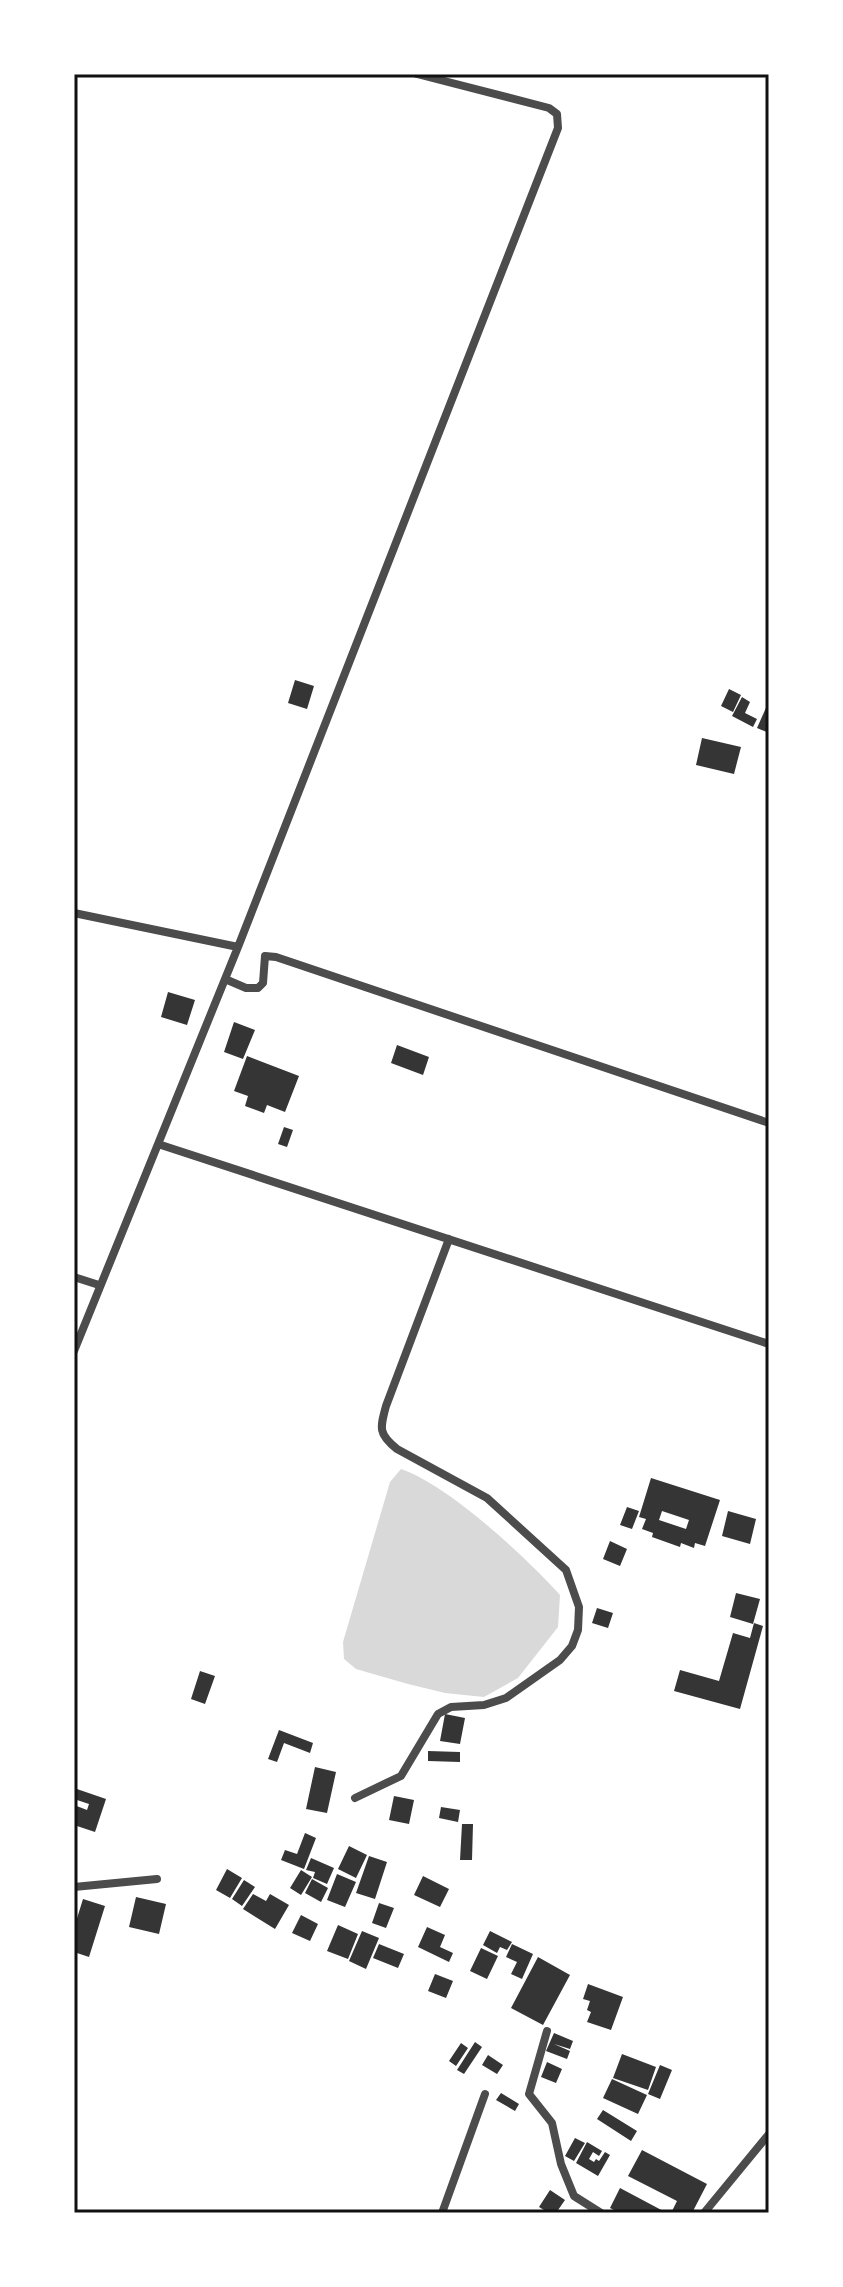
<svg xmlns="http://www.w3.org/2000/svg" width="843" height="2287" font-family="'Alegreya Sans',sans-serif">
<style>
.water{fill:#d9d9d9}
.building{fill:#353535;fill-rule:evenodd}
.lines{fill:none;stroke-linecap:round;stroke-linejoin:round}
.minor{stroke:#4c4c4c;stroke-width:8}
.neatline{fill:none;stroke:#111;stroke-width:3}
</style>
<rect width="100%" height="100%" fill="#fff"/>
<path class="water" d="M 401,1469 C 448,1485 526,1557 560,1595 L 558,1627 L 518,1678 L 484,1697 L 445,1693 L 408,1684 L 356,1669 L 344,1659 L 343,1642 L 390,1482 Z"/>
<path class="building" d="M 295,680 L 314,686 L 307,709 L 288,703 Z
M 729,689 L 741,695 L 733,712 L 721,706 Z
M 742,697 L 750,702 L 745,713 L 757,719 L 753,727 L 732,716 Z
M 769,701 L 769,733 L 757,728 Z
M 702,738 L 741,747 L 734,774 L 696,765 Z
M 168,992 L 195,1000 L 187,1025 L 161,1017 Z
M 234,1022 L 255,1030 L 243,1059 L 224,1052 Z
M 397,1045 L 429,1057 L 423,1075 L 391,1063 Z
M 247,1056 L 299,1076 L 285,1112 L 267,1105 L 264,1113 L 245,1106 L 248,1096 L 234,1091 Z
M 284,1127 L 293,1130 L 287,1147 L 278,1144 Z
M 651,1478 L 720,1500 L 705,1546 L 695,1543 L 694,1548 L 681,1543 L 680,1547 L 652,1537 L 653,1533 L 642,1529 L 646,1519 L 639,1517 ZM 662,1511 L 689,1520 L 686,1529 L 659,1520 Z
M 627,1507 L 639,1511 L 632,1529 L 620,1525 Z
M 728,1511 L 756,1519 L 750,1544 L 722,1536 Z
M 610,1541 L 627,1549 L 620,1566 L 603,1559 Z
M 736,1593 L 760,1599 L 753,1624 L 730,1617 Z
M 597,1608 L 613,1613 L 608,1628 L 592,1623 Z
M 754,1623 L 763,1626 L 740,1709 L 674,1691 L 680,1670 L 719,1681 L 733,1633 L 750,1638 Z
M 200,1671 L 215,1676 L 205,1704 L 191,1699 Z
M 445,1714 L 465,1718 L 460,1744 L 440,1741 Z
M 279,1730 L 313,1743 L 310,1753 L 284,1743 L 277,1762 L 268,1759 Z
M 428,1751 L 460,1752 L 460,1762 L 428,1761 Z
M 315,1767 L 336,1772 L 327,1813 L 306,1809 Z
M 74,1788 L 106,1799 L 95,1832 L 74,1825 L 74,1805 L 87,1810 L 89,1804 L 74,1799 Z
M 394,1796 L 414,1800 L 409,1824 L 389,1820 Z
M 441,1807 L 460,1810 L 458,1822 L 439,1818 Z
M 462,1824 L 473,1824 L 472,1860 L 460,1860 Z
M 305,1833 L 316,1838 L 304,1869 L 281,1860 L 285,1850 L 297,1854 Z
M 349,1846 L 367,1855 L 356,1878 L 338,1869 Z
M 369,1856 L 387,1862 L 375,1899 L 356,1893 Z
M 311,1858 L 334,1868 L 327,1884 L 313,1878 L 315,1872 L 306,1870 Z
M 227,1869 L 242,1878 L 230,1898 L 216,1890 Z
M 301,1870 L 312,1877 L 301,1895 L 290,1888 Z
M 337,1874 L 356,1882 L 345,1907 L 327,1900 Z
M 423,1876 L 449,1889 L 440,1907 L 414,1895 Z
M 312,1879 L 328,1888 L 321,1902 L 305,1893 Z
M 244,1880 L 255,1887 L 242,1906 L 232,1899 Z
M 253,1894 L 266,1901 L 270,1894 L 289,1905 L 275,1929 L 243,1909 Z
M 136,1897 L 166,1904 L 159,1934 L 129,1927 Z
M 83,1899 L 105,1906 L 89,1957 L 74,1952 L 74,1928 Z
M 379,1903 L 394,1908 L 386,1928 L 372,1923 Z
M 301,1915 L 318,1924 L 310,1941 L 292,1933 Z
M 338,1925 L 358,1934 L 348,1959 L 327,1951 Z
M 427,1927 L 445,1935 L 440,1947 L 453,1953 L 449,1962 L 418,1947 Z
M 362,1931 L 379,1938 L 366,1969 L 349,1961 Z
M 490,1931 L 512,1942 L 507,1950 L 500,1947 L 497,1953 L 483,1945 Z
M 379,1944 L 404,1954 L 398,1968 L 373,1958 Z
M 512,1944 L 533,1954 L 522,1979 L 511,1974 L 517,1962 L 506,1957 Z
M 481,1948 L 498,1956 L 487,1979 L 470,1971 Z
M 538,1957 L 570,1975 L 543,2025 L 511,2008 Z
M 435,1974 L 453,1981 L 446,1998 L 428,1991 Z
M 588,1984 L 623,1997 L 611,2030 L 587,2022 L 591,2012 L 587,2010 L 590,2001 L 583,1999 Z
M 554,2033 L 573,2041 L 570,2049 L 554,2044 L 570,2051 L 567,2059 L 546,2051 Z
M 475,2042 L 482,2047 L 464,2074 L 457,2070 Z
M 461,2043 L 468,2048 L 456,2066 L 449,2061 Z
M 622,2054 L 656,2067 L 648,2090 L 613,2078 Z
M 488,2055 L 503,2065 L 497,2074 L 482,2065 Z
M 547,2062 L 562,2069 L 556,2083 L 541,2077 Z
M 660,2065 L 672,2070 L 660,2099 L 648,2094 Z
M 612,2079 L 647,2095 L 638,2114 L 603,2098 Z
M 501,2093 L 519,2104 L 515,2111 L 496,2100 Z
M 603,2110 L 637,2131 L 631,2141 L 597,2119 Z
M 575,2138 L 585,2143 L 574,2161 L 565,2156 Z
M 587,2142 L 602,2151 L 599,2156 L 593,2152 L 589,2159 L 594,2162 L 596,2159 L 599,2161 L 605,2152 L 610,2155 L 598,2176 L 576,2163 Z
M 642,2150 L 707,2184 L 692,2213 L 671,2213 L 677,2201 L 628,2176 Z
M 620,2188 L 667,2213 L 620,2213 L 610,2208 Z
M 550,2190 L 565,2200 L 556,2213 L 549,2213 L 539,2207 Z"/>
<g class="lines">
<path class="minor" d="M 74,913 L 238,947
M 225,979 L 246,988 L 258,988 L 263,983 L 265,956 L 276,957 L 769,1123
M 158,1144 L 769,1344
M 74,1277 L 99,1285
M 74,1351 L 238,947 L 558,128 L 557,114 L 549,108 L 417,74
M 355,1798 L 401,1776 L 438,1714 L 451,1707 L 484,1705 L 506,1698 L 560,1660 L 572,1646 L 578,1630 L 579,1607 L 566,1570 L 487,1498 L 397,1449 C 378,1434 380,1428 386,1406 L 449,1239
M 74,1887 L 157,1879
M 547,2031 L 529,2094 L 552,2123 L 561,2164 L 574,2196 L 601,2213
M 442,2213 L 485,2094
M 704,2213 L 769,2134"/>
</g>
<rect width="843" height="2287" fill="none" stroke="#ffffff" stroke-width="152"/>
<rect x="76" y="76" width="691" height="2135" class="neatline"/>
</svg>
